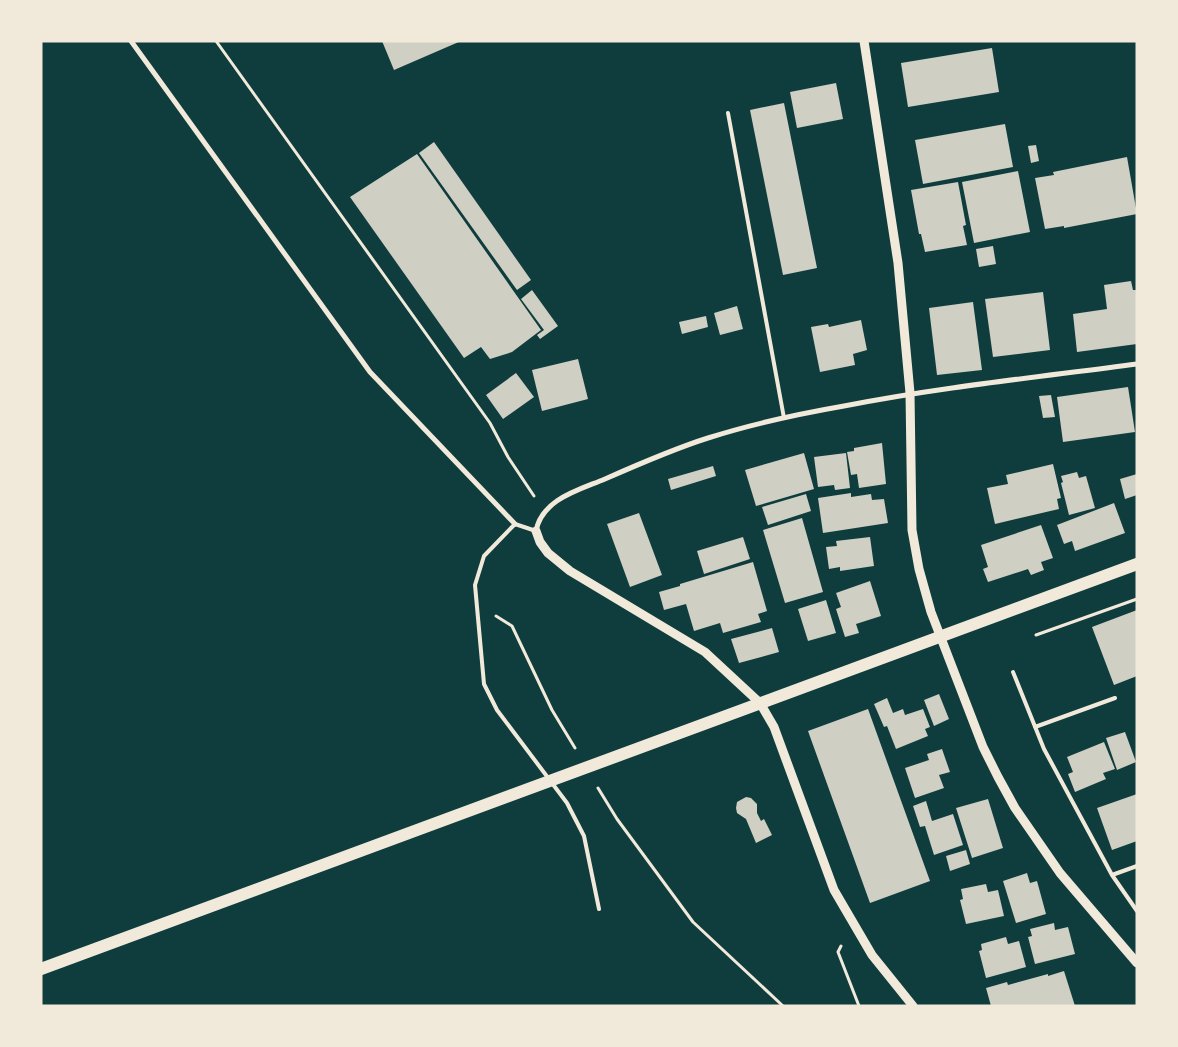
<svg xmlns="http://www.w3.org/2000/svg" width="1178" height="1047" font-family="Manrope,sans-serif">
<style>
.building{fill:#cfcfc3}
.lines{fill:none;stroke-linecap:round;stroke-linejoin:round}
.path{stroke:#f1e9da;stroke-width:3}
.service{stroke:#f1e9da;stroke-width:4}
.minor{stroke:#f1e9da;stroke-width:5}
.tertiary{stroke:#f1e9da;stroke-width:9}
.primary{stroke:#f1e9da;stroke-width:12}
</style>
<rect width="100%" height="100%" fill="#0f3d3e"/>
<path class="building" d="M 382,41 L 461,41 L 394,70 Z
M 992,48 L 999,92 L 908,107 L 901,63 Z
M 836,83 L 843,119 L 797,128 L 790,92 Z
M 784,103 L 817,268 L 783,275 L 750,110 Z
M 1005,124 L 1013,167 L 923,184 L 915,140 Z
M 434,142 L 531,280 L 517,290 L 419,153 Z
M 1036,145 L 1039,161 L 1031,163 L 1028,146 Z
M 417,154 L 541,330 L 512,352 L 490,359 L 481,347 L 464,358 L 350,197 Z
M 1127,157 L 1137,214 L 1064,228 L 1064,226 L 1045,229 L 1035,178 L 1054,175 L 1053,172 Z
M 1018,171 L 1030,232 L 974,243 L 962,182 Z
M 958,182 L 966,225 L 963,226 L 967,245 L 925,252 L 921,234 L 919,234 L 911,190 Z
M 993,246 L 996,264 L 979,267 L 976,249 Z
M 1131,281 L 1133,290 L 1137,290 L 1137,344 L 1077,352 L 1073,314 L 1107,309 L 1104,285 Z
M 532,290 L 558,326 L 540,339 L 537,335 L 544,330 L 521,299 Z
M 1043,292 L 1050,350 L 993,357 L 985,299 Z
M 973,302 L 982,370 L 937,375 L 929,308 Z
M 737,306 L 743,329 L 720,335 L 714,313 Z
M 706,316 L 708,327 L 682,334 L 679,322 Z
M 861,320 L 867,350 L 853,354 L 855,365 L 820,372 L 811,327 L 828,324 L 829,327 Z
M 578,359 L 588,399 L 542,411 L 532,370 Z
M 516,373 L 534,397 L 503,419 L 486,395 Z
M 1128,387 L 1135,432 L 1063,442 L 1057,397 Z
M 1051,395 L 1055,417 L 1043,418 L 1039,396 Z
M 882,443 L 886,484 L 859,488 L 857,474 L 851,475 L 847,452 L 854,451 L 854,448 Z
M 804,453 L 814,489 L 756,506 L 745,470 Z
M 846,453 L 850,488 L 835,490 L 834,485 L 818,487 L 814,457 Z
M 1053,464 L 1061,498 L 1057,499 L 1059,509 L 995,524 L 987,488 L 1008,484 L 1006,475 Z
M 713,466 L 716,476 L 671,490 L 668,479 Z
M 1077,472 L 1079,478 L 1086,476 L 1095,508 L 1069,515 L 1061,483 L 1063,482 L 1061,476 Z
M 1137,474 L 1137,495 L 1125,499 L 1120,479 Z
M 851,493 L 851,497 L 871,494 L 872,500 L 884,499 L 888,523 L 823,533 L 818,498 Z
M 806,494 L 811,511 L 768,525 L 762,507 Z
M 1114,503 L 1125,533 L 1075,551 L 1072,541 L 1064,544 L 1057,525 Z
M 639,513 L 662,575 L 630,587 L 607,524 Z
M 802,518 L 823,592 L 785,603 L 763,530 Z
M 1041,525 L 1053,558 L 1041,562 L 1044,570 L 1031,575 L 1028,569 L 988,582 L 983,569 L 988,567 L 981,545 Z
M 743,537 L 750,559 L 704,574 L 697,551 Z
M 870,537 L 874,566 L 840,571 L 840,567 L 829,569 L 826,547 L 837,546 L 836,541 Z
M 753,562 L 767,611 L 758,614 L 761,622 L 723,633 L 720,623 L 694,631 L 686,604 L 664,610 L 659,592 L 680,586 L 680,584 Z
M 870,581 L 881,616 L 856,624 L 859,633 L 845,637 L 836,609 L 841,607 L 836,593 Z
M 826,600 L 836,633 L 808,641 L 798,609 Z
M 1137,610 L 1137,676 L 1114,685 L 1092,627 Z
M 772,628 L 779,652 L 739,663 L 731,639 Z
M 939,694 L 949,719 L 934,726 L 924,700 Z
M 887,698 L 893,713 L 903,709 L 905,715 L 923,709 L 930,727 L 925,729 L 928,736 L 896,749 L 887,726 L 884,727 L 874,704 Z
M 868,709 L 930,881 L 870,903 L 808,731 Z
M 1125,732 L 1136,762 L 1117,770 L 1106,738 Z
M 1104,742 L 1115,769 L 1103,773 L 1106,779 L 1075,792 L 1068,774 L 1073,772 L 1067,757 Z
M 942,749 L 950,772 L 939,775 L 944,788 L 915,798 L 905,768 L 929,760 L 927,754 Z
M 1137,794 L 1137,841 L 1112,850 L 1097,808 Z
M 746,797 L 751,798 L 757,804 L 757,813 L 761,821 L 764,819 L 772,835 L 756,843 L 746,819 L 737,813 L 736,808 L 737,802 Z
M 988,799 L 1003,848 L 972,858 L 956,808 Z
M 926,801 L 932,821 L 953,814 L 963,845 L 934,855 L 925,826 L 920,827 L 913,806 Z
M 966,850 L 970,864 L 950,871 L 946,856 Z
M 1027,873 L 1030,883 L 1037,881 L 1046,914 L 1016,923 L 1003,881 Z
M 986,884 L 988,892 L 998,890 L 1004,916 L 966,924 L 960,900 L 963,899 L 961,889 Z
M 1054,923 L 1055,930 L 1068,927 L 1075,954 L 1035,964 L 1028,937 L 1032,936 L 1030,929 Z
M 1006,937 L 1008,944 L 1019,941 L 1026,967 L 986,978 L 979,951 L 982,950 L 981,944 Z
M 1064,971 L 1075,1006 L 991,1006 L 986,988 L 1007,982 L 1008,985 L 1048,974 L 1048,976 Z"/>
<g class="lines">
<path class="path" d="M 216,41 L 490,423 L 508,457 L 534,496
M 496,616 L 512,626 L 552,710 L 575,748
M 1036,635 L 1137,599
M 598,788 L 617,819 L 693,922 L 783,1006
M 841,946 L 838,952 L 859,1006"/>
<path class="service" d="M 728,113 L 784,418
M 536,531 L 515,524 L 484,556 L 475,585 L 484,684 L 497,710 L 567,803 L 584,836 L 599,909
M 1013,672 L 1044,749 L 1112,875 L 1137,911
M 1035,727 L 1115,698
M 1112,875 L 1137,866"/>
<path class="minor" d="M 131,41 L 370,372 L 515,524
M 536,531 C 542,499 579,490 605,479 C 639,464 673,449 708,438 C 752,424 798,414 844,406 C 941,387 1039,377 1137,364"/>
<path class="tertiary" d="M 864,41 L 898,263 L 910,393 L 912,530 L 919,569 L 931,612 L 983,747 L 998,777 L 1015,808 L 1060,873 L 1137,963
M 536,531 L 540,542 L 548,553 L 570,571 L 705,652 L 760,703 L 774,727 L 834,890 L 872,955 L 913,1006"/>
<path class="primary" d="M 41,969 L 1137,564"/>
</g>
<rect width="1178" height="1047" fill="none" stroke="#f1e9da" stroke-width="85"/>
</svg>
